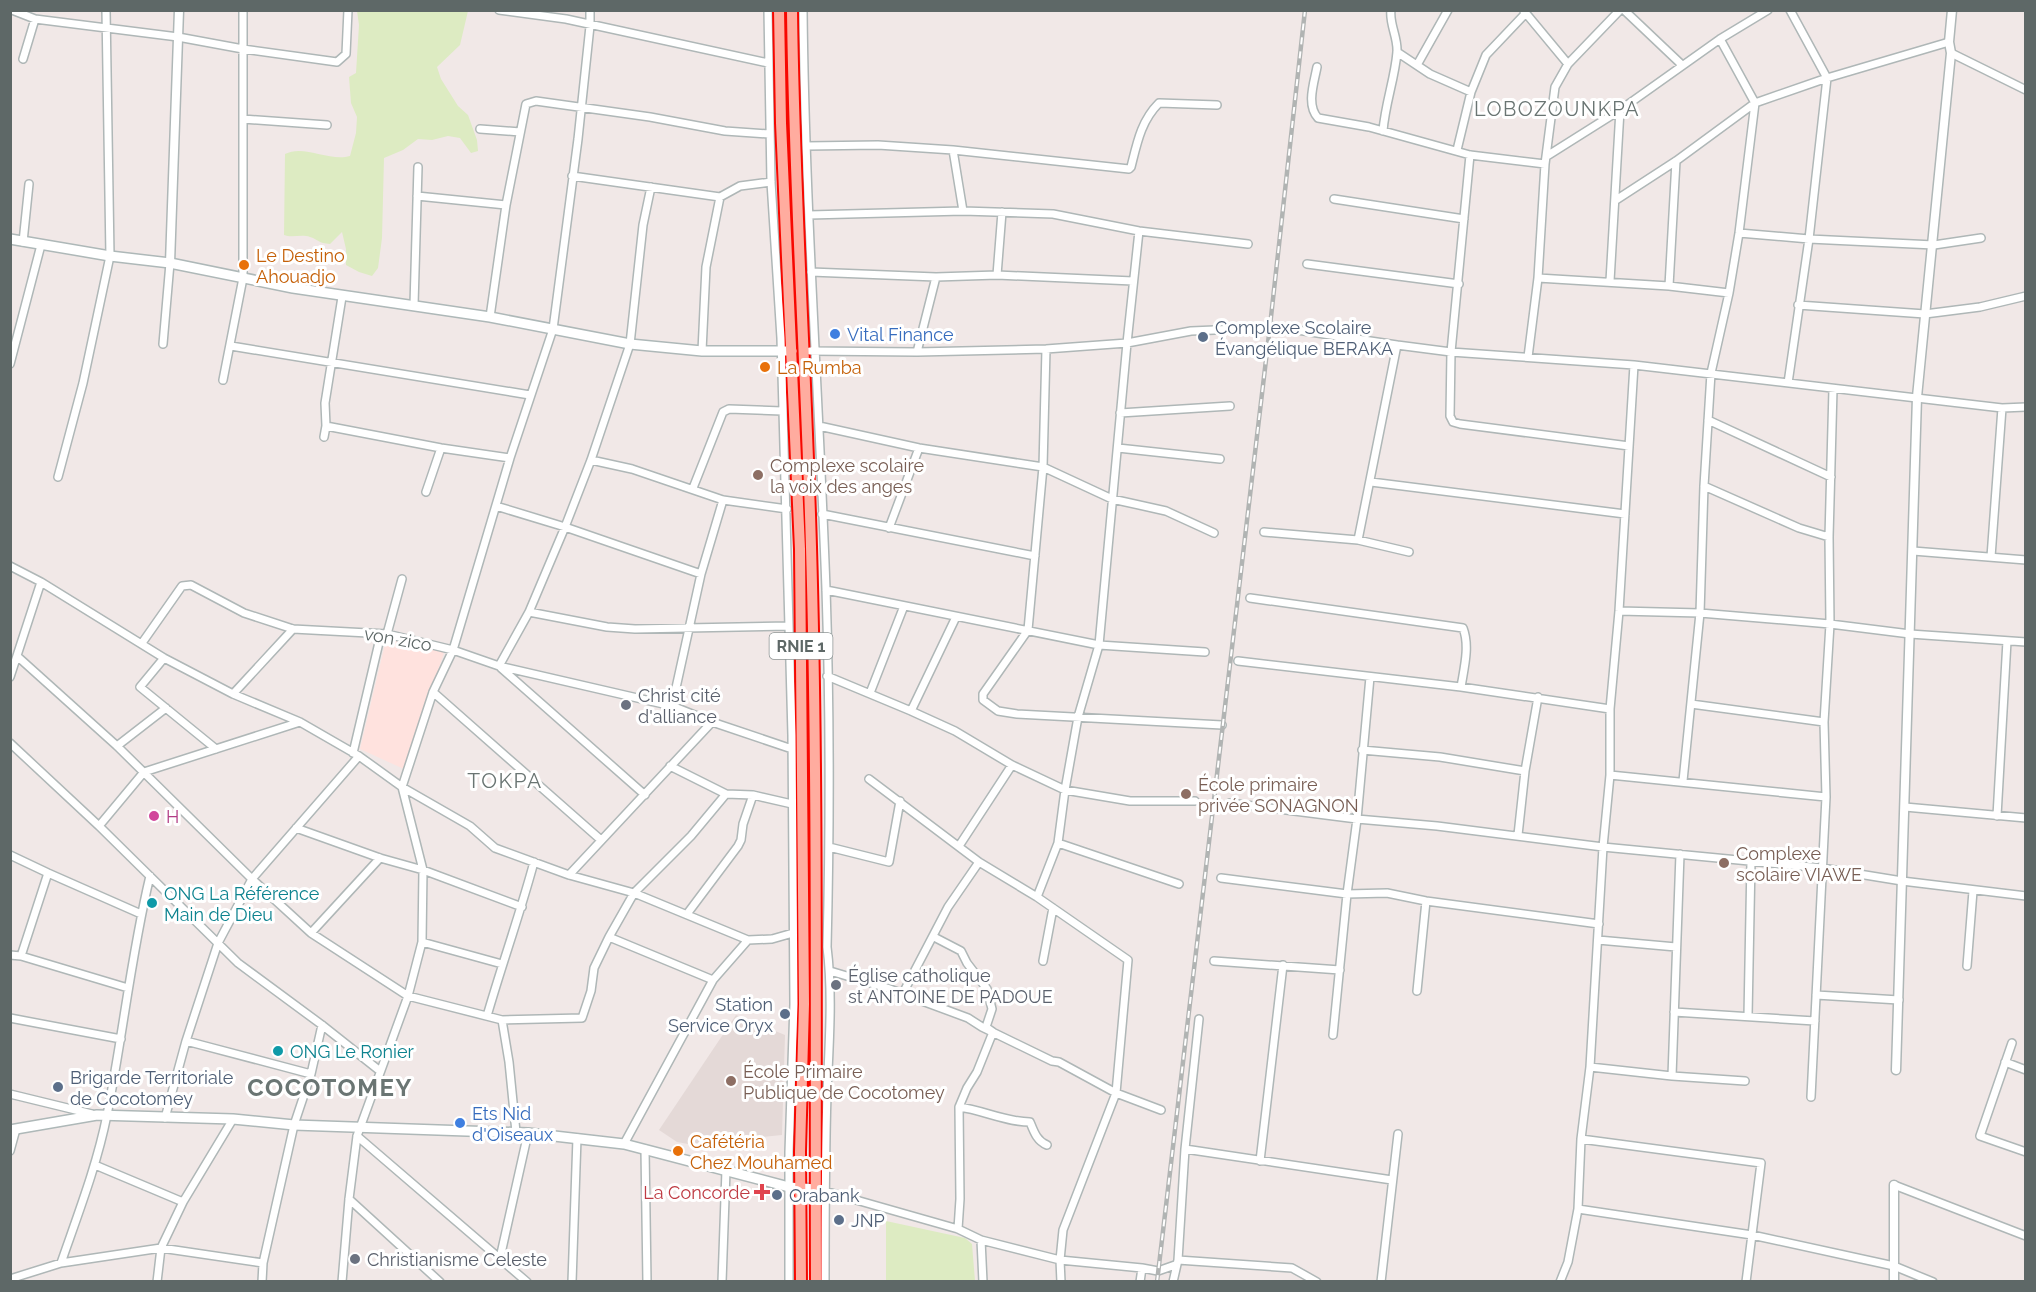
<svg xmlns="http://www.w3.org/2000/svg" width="2036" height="1292" font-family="Raleway,sans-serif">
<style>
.commercial{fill:#ffe2de}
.education{fill:#e4d9d7}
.green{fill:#ddebc2}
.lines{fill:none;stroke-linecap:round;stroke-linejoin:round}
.minor-casing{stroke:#afb7b7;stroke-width:10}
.tertiary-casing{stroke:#afb7b7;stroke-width:11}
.secondary-casing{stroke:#aeb8b8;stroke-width:12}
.trunk-casing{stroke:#f80700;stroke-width:14}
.minor{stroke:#fff;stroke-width:7}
.tertiary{stroke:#fff;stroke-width:8}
.secondary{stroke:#fff;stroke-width:9}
.trunk{stroke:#ffac9f;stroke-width:10}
.rail-casing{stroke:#b1b4b3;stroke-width:4.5}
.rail{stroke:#fff;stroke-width:2;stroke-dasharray:7;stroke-linecap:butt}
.food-dot{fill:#e8710a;stroke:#fff;stroke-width:2}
.shop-dot{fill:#3f7fe0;stroke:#fff;stroke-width:2}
.service-dot{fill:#5c6f8a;stroke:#fff;stroke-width:2}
.education-dot{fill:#8d6e63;stroke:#fff;stroke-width:2}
.worship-dot{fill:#6b7280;stroke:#fff;stroke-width:2}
.hotel-dot{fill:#d1479c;stroke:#fff;stroke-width:2}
.culture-dot{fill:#0f9aa8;stroke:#fff;stroke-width:2}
.health-dot{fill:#e0444e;stroke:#fff;stroke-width:2}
.labels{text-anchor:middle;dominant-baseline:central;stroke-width:6;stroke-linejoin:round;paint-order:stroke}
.shield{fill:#fff;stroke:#8e9595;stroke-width:1.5}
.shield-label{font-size:16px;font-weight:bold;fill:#5e6867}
.food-label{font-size:18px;fill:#c56008;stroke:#fff;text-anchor:start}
.service-label{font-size:18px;fill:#4e5e75;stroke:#fff;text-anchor:start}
.shop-label{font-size:18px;fill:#366cbe;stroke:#fff;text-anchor:start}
.education-label{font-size:18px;fill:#785e54;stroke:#fff;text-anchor:start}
.street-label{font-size:18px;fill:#5e6867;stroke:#fff}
.worship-label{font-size:18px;fill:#5b616d;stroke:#fff;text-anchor:start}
.hotel-label{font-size:18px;fill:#b23c85;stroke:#fff;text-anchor:start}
.culture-label{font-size:18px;fill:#0d838f;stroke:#fff;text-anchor:start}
.health-label{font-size:18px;fill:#be3a42;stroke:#fff;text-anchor:end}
.neighbourhood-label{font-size:20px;letter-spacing:1.5px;fill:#6a7573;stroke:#fff}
.quarter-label{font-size:21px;letter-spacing:1.5px;fill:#6a7573;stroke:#fff}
.district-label{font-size:24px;font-weight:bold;letter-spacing:1.5px;fill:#6a7573;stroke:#fff}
</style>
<rect width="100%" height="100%" fill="#f1e8e7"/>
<path class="commercial" d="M 387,636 L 445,649 L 406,770 L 360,749 Z"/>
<path class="education" d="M 736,1015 L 785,1035 L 782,1135 L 688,1144 L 677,1142 L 659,1130 Z"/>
<path class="green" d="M 357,11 L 468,11 L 460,45 L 437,67 L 441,79 L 458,106 L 468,115 L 477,140 L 478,151 L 471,153 L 460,138 L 448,136 L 432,140 L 418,139 L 403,150 L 384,158 L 382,238 L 378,268 L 372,276 L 359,272 L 346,265 L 346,249 L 342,232 L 330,244 C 318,243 319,240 310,237 C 302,234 292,238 284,235 L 285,154 C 304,144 329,162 350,156 L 356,133 L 357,117 L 351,103 L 349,77 L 356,73 L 359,25 Z
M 886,1221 L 965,1238 L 972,1244 L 975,1281 L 886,1281 Z"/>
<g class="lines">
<g class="minor-casing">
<path id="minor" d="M 12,10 L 35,19 L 178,37 L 243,49 L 337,62 L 346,54 L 348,10
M 499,10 L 566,19 L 768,63
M 768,10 L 771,182 L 781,338 L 792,735 L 794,1004 L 789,1152 L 789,1282
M 803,10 C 805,204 819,396 826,589 C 830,708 830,828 827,947 C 833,995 829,1045 827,1094 C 825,1156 825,1219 825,1282
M 1624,10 L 1682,65
M 1524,11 L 1568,64
M 1397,52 L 1430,74 L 1471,92
M 1951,53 L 2026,90
M 23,59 L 35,19
M 1417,65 L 1448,10
M 1317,67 C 1314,83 1306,105 1318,118 L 1369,127 L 1470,155 L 1545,164
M 243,119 L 327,125
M 480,129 L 520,132
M 1383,131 C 1385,104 1395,78 1397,52 C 1398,37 1389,24 1391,10
M 807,146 L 878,145 L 953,150 L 1129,169 L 1131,167 C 1137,143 1141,121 1159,103 L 1217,105
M 953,150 L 963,211
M 1457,150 L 1471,92 L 1486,55 L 1526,13
M 1470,155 L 1451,352 L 1450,416 L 1453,422 L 1460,424 L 1629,446
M 1547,156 L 1620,110 L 1720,39 L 1768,10
M 572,176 L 720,197 L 740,186 L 771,182
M 417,196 L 506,205
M 1334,199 L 1464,219
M 1616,200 L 1676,161 L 1755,103 L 1827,78 L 1949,42
M 809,215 L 963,211 L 1053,214 L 1139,231 L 1248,244
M 1739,233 L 1809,239 L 1934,245 L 1981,238
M 23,242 L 29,184
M 1307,264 L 1459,284
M 811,272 L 936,277 L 997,275 L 1133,281
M 997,275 L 1002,212
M 1538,278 L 1669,286 L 1729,293
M 1610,281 L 1620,110
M 1669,286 L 1676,161
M 414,305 L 418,167
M 1798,305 L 1925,314 L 1980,307 L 2026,296
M 490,317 L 506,205 L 526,104 L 536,101 L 650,117 L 725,131 L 769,134
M 163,344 L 170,263
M 231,346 L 530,395
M 1046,349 L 1043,467 L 1028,630 L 983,694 L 983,700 L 998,711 L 1017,714 L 1222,725
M 702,351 L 706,267 L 720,197
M 810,351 L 917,352 L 1046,349 L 1127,343 L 1191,331 L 1261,328 L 1270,326 L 1397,345 L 1451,352 L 1634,365 L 2002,408 L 2026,407
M 917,352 L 936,277
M 1528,357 L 1538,278 L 1545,164 L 1555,87 L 1568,64 L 1620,10
M 10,364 L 41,245
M 223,380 L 243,278 L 243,10
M 1788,383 L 1809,239 L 1827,78 L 1790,10
M 1120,413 L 1230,406
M 1708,420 L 1831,477
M 326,426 L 441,448 L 510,458
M 819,426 L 919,448 L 1043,467 L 1112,499 L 1166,511 L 1214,533
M 324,437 L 326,426 L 325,403 L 342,297
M 1118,448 L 1220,459
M 591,460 L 632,469 L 723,500 L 787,509
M 58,477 L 83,383 L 110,256 L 106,10
M 1371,482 L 1625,514
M 1704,486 L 1799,528 L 1829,537
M 693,488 L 723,412 L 729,409 L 782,411
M 426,492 L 441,448
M 496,506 L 565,527 L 701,574
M 822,514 L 1035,556
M 889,528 L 919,448
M 1264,532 L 1358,540 L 1409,552
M 1358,540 L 1397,345
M 1913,551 L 2026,560
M 1991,557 L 2002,408
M 10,566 L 41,582 L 164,658 L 233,694 L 300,722 L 359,756 L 402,787 L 470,826 L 495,848 L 569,875 L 634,893 L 748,940 L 772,939 L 793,933
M 826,590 L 1099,645 L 1205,652
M 1250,598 L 1463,628 C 1470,646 1464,668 1461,687
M 1619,611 L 1700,613 L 1830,624 L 1910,634 L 2026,642
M 529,612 L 607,627 L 635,629 L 789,626
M 387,634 L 402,579
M 142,643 L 182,586 L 191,585 L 244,613 L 293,629 L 387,634 L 453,650 L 499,666 L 672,706 L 712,722 L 792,749
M 17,656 L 117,746 L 252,879 L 311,933 L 408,996 L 502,1020 L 582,1018 L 591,991 L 594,968 L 609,937 L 634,893 L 691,836 L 726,794
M 164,658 L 140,687 L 216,749
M 1238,661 L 1461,687 L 1610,709
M 499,666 L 529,612 L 565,527 L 591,460 L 630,344 L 643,225 L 651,187
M 501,668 L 645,795
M 827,676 L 911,711 L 955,731 L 1012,765 L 1065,790 L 1130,801 L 1195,801
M 10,677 L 41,582
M 433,692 L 601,840
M 870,693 L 904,606
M 233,694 L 293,629
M 1691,704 L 1824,722
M 672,706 L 701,574 L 723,500
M 911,711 L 956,617
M 10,743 L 99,826 L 238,963 L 322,1025 L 380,1071
M 117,746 L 166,708
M 1362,750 L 1440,757 L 1525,771
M 353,753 L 381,634
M 670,766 L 726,794 L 753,795 L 792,804
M 1610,775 L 1826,797
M 869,779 L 979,862 L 1037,897 L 1128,960 L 1116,1093 L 1063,1230 L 1060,1260 L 1061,1282
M 1683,781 L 1700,613 L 1704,486 L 1711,373 L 1729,293 L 1739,233 L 1755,103 L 1720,39
M 1230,803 L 1357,819 L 1437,826 L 1603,847 L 1822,868 L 1902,881 L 2026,896
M 1905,807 L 2026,818
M 1997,816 L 2007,641
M 99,826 L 144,772 L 300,722
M 296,828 L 380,858 L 423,870 L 522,907
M 1518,835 L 1525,771 L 1538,697
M 1058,843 L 1179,884
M 959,846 L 1012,765
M 829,847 L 889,862 L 900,801
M 10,855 L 48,873 L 141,914
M 569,875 L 712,722
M 1221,878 L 1347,894 L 1387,893 L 1426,901 L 1599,924
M 1037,897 L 1058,843 L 1065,790 L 1078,717 L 1099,645 L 1127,343 L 1139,231
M 687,914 L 738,846 L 741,840 L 743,824 L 753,795
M 311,933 L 380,858
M 609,937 L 713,980
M 934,937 L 961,951 L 967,963 L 987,989 L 992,1009 L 986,1027 L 993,1032 L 977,1072 L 967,1088 L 959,1107 L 960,1199 L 958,1229
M 1598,940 L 1676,947
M 422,942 L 502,964
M 10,955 L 21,956 L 128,988
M 21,956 L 48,873
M 1043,961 L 1053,908
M 1214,961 L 1340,970
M 1967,966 L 1973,891
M 830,971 L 887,988 L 968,1018 L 982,1027 L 1052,1061 L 1059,1062 L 1116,1093 L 1161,1110
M 1417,991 L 1426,901
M 902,995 L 948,907 L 979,862
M 1816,995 L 1899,1000
M 1674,1012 L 1815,1021
M 487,1016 C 502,964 520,914 534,862
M 1748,1016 L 1751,861
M 10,1018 L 121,1039
M 502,1020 L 509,1062 L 516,1132
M 1333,1035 L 1347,894 L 1357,819 L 1370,677
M 186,1041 L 311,1074 L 322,1025
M 2012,1043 L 1980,1136 L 2026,1152
M 2005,1062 L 2026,1070
M 1590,1067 L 1672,1076 L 1745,1081
M 1672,1076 L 1680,854
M 10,1094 L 92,1114
M 1811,1097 L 1826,797 L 1824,722 L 1830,624 L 1829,537 L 1833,389
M 959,1107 C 983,1110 1005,1122 1030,1122 C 1034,1132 1037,1141 1047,1145
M 165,1118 L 186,1041 L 218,943 L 252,879 L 359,756
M 357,1136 L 527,1282
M 1581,1139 L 1761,1163 L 1746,1282
M 624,1144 L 713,980 L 748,940
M 645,1149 L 647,1282
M 1185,1149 L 1392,1180
M 10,1151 L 16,1129
M 1260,1161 L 1283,965
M 95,1165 L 183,1202
M 1894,1185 L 2026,1236
M 821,1190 L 958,1229 L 981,1240 L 1060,1260 L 1142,1268 L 1158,1271 L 1175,1265
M 349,1199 L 440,1282
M 1578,1209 L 1752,1235 L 1894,1266 L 1933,1282
M 981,1240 L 983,1282
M 500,1258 L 528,1133
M 1178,1260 L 1292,1268 L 1317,1282
M 61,1263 C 78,1214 97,1165 107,1115 C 123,1035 131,955 150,876
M 10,1279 L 61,1263 L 161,1248 L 263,1263
M 157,1282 L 161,1248 L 183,1202 L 233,1119
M 262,1282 L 263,1263 L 294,1125 L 311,1074
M 342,1282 L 349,1199 L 357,1136 L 408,996 L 422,942 L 423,870 L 402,787 L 433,692 L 453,650 L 510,458 L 553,329 L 578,139 L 590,26 L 590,10
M 572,1282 L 577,1138
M 722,1282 L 726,1170
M 1140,1282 L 1142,1268
M 1173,1282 L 1178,1260 L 1185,1149 L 1199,1019
M 1381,1282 L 1398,1134
M 1560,1282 L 1568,1262 L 1578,1209 L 1581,1139 L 1590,1067 L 1603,847 L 1610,775 L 1610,709 L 1619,611 L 1634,365"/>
</g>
<g class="tertiary-casing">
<path id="tertiary" d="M 170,263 L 179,10
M 1896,1070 L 1917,397 L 1951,53 L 1949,42 L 1952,10
M 1894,1282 L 1894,1185"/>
</g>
<g class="secondary-casing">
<path id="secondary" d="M 10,239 L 110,256 L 170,263 L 293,288 L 490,317 L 630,344 L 702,351 L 792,351
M 10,1130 L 97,1115 L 233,1119 L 294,1125 L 528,1133 L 624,1144 L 789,1187 L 816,1189"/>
</g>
<g class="trunk-casing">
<path id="trunk" d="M 779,10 L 781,123 L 800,549 L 804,1004 L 800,1152 L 801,1282
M 792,10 C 794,189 806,368 811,547 C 818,792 815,1037 816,1282"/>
</g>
<use href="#minor" class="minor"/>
<use href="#tertiary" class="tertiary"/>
<use href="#secondary" class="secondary"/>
<use href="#trunk" class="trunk"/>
<g class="rail-casing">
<path id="rail" d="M 1157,1282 L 1270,326 L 1305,10"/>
</g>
<use href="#rail" class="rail"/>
</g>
<g class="food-dot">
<circle cx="244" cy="265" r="6"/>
<circle cx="765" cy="367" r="6"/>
<circle cx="678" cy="1151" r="6"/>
</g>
<g class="shop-dot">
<circle cx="835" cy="334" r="6"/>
<circle cx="460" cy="1123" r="6"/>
</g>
<g class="service-dot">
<circle cx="1203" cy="337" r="6"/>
<circle cx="785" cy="1014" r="6"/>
<circle cx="58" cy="1087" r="6"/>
<circle cx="777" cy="1195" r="6"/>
<circle cx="839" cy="1220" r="6"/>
</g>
<g class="education-dot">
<circle cx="758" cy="475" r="6"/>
<circle cx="1186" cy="794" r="6"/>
<circle cx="1724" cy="863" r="6"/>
<circle cx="731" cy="1081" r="6"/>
</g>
<g class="worship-dot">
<circle cx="626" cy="705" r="6"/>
<circle cx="836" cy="985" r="6"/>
<circle cx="355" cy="1259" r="6"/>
</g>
<circle class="hotel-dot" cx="154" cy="816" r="6"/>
<g class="culture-dot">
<circle cx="152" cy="903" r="6"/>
<circle cx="278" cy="1051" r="6"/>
</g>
<path class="health-dot" d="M759 1183h6v6h6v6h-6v6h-6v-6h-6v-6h6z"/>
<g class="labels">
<rect class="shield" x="769.5" y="633" width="63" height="26" rx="4.5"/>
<g class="shield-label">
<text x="801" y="646">RNIE 1</text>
</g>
<g class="food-label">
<text x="256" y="255">Le Destino<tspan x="256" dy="21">Ahouadjo</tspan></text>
<text x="777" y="367">La Rumba</text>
<text x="690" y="1141">Cafétéria<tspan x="690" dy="21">Chez Mouhamed</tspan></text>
</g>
<g class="service-label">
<text x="1215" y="327">Complexe Scolaire<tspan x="1215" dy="21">Évangélique BERAKA</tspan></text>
<text x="773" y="1004" text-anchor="end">Station<tspan x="773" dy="21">Service Oryx</tspan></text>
<text x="70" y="1077">Brigarde Territoriale<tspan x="70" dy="21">de Cocotomey</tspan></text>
<text x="789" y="1195">Orabank</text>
<text x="851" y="1220">JNP</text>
</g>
<g class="shop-label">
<text x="847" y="334">Vital Finance</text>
<text x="472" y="1113">Ets Nid<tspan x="472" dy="21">d'Oiseaux</tspan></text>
</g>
<g class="education-label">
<text x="770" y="465">Complexe scolaire<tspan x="770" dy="21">la voix des anges</tspan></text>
<text x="1198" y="784">École primaire<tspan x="1198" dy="21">privée SONAGNON</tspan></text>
<text x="1736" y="853">Complexe<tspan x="1736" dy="21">scolaire VIAWE</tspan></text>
<text x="743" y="1071">École Primaire<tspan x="743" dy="21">Publique de Cocotomey</tspan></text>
</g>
<g class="street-label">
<text transform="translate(398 639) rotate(10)">von zico</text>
</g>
<g class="worship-label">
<text x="638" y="695">Christ cité<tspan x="638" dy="21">d'alliance</tspan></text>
<text x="848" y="975">Église catholique<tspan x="848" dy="21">st ANTOINE DE PADOUE</tspan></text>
<text x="367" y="1259">Christianisme Celeste</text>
</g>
<g class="hotel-label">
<text x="166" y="816">H</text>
</g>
<g class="culture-label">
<text x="164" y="893">ONG La Référence<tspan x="164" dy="21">Main de Dieu</tspan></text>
<text x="290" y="1051">ONG Le Ronier</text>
</g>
<g class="health-label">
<text x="750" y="1192">La Concorde</text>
</g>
<g class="neighbourhood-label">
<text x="1557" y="109">LOBOZOUNKPA</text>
</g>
<g class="quarter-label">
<text x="505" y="780">TOKPA</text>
</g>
<g class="district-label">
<text x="330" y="1087">COCOTOMEY</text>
</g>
</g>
<rect width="2036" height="1292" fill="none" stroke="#5e6867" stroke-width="24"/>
</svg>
